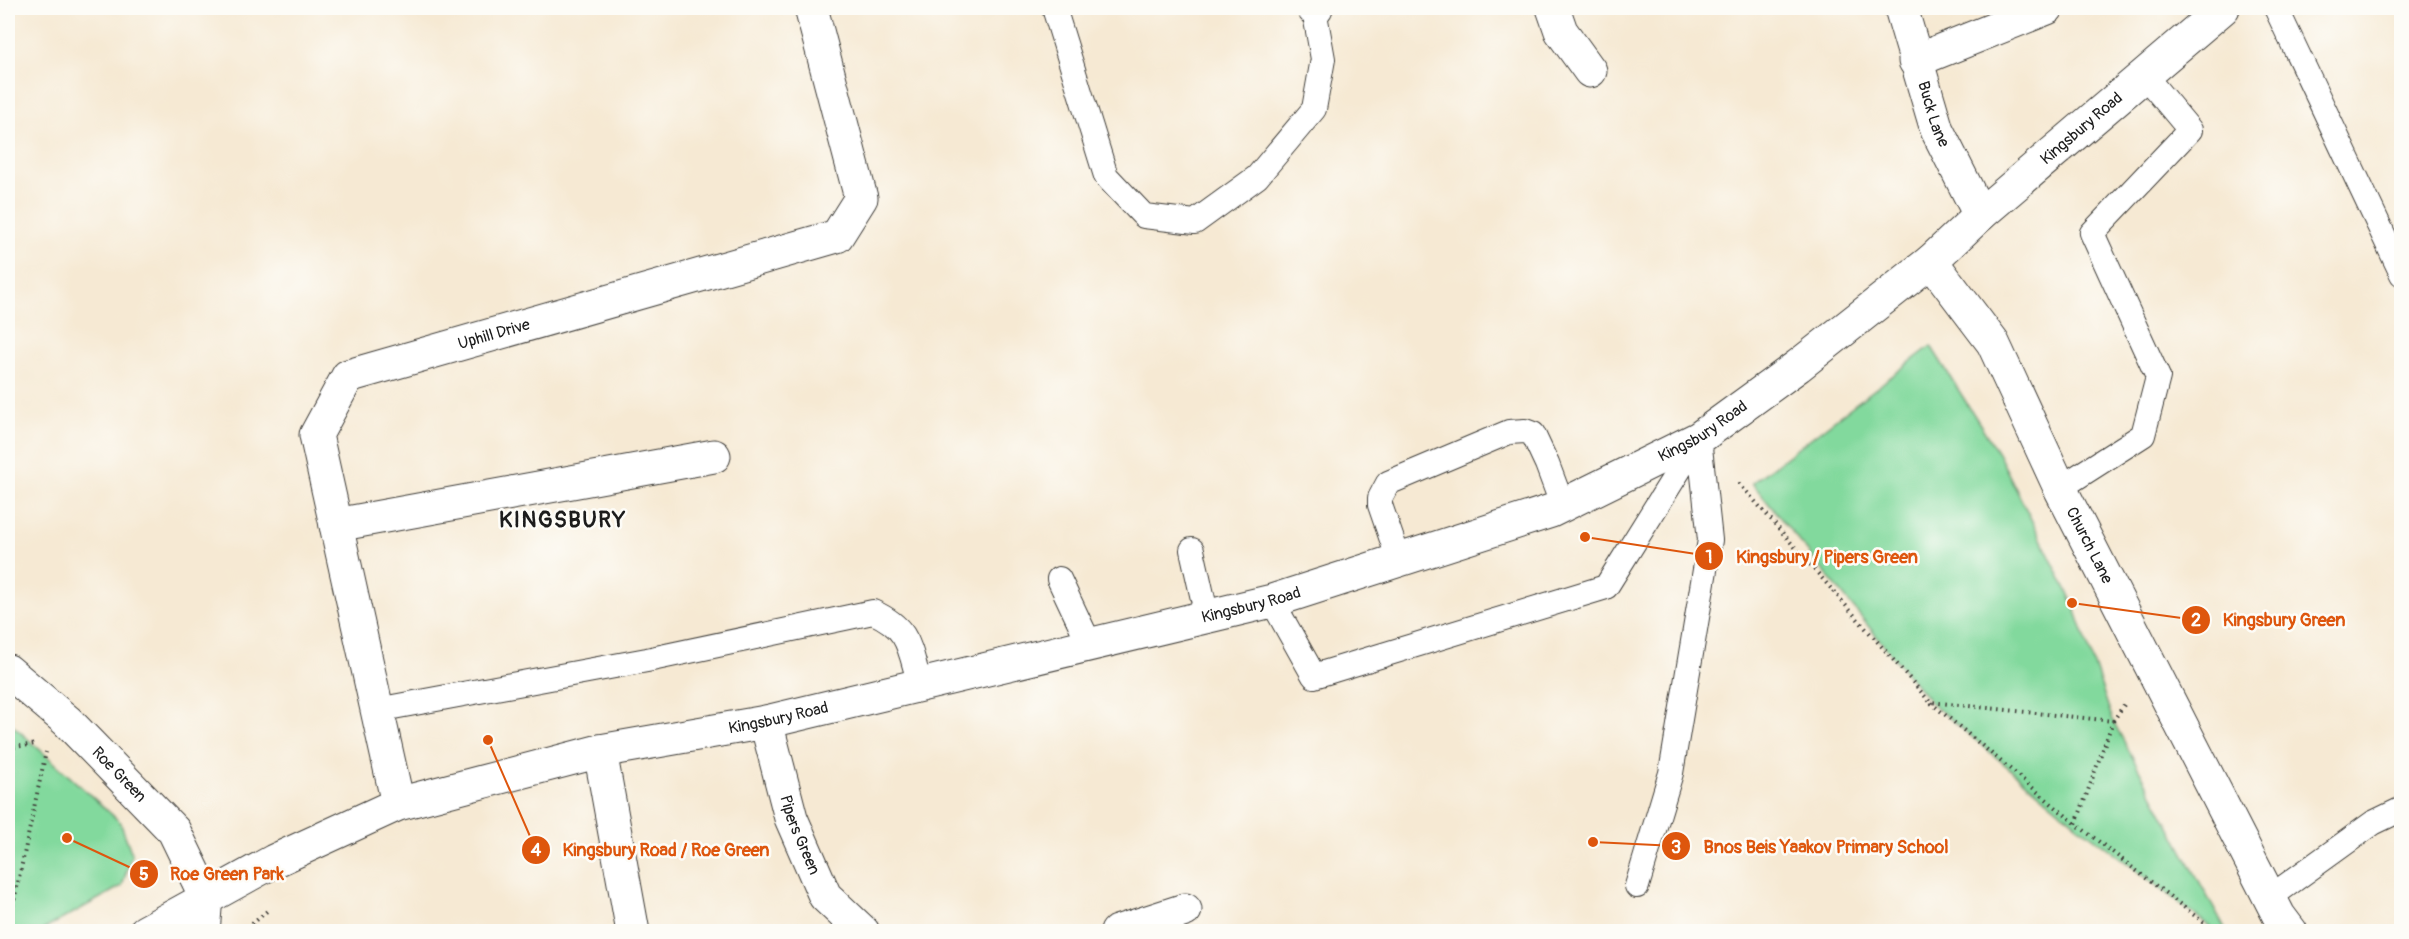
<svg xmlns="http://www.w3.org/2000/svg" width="2409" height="939" font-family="Pangolin,sans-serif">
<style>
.green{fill:#82d99d;stroke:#4f7a5c;stroke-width:1.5}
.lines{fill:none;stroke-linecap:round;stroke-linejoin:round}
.lane-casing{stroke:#3d3b37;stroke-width:26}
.street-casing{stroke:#3d3b37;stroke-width:35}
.secondary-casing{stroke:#3d3b37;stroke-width:35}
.primary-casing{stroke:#3d3b37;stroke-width:35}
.path{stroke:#3d3b37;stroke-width:4;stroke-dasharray:1.5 4.5;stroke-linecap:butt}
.lane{stroke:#fff;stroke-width:24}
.street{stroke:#fff;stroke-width:33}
.secondary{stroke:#fff;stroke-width:33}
.primary{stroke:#fff;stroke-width:33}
.labels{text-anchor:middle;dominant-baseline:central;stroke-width:5;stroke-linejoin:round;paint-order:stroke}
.street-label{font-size:16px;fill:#1c1c1c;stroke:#fdfcf7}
.district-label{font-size:22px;font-weight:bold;letter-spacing:1.5px;fill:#1c1c1c;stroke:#fdfcf7}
.leader{fill:none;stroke:#de560d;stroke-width:2}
.callout-dot{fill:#de560d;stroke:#fdfcf7;stroke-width:2}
.mark-label{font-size:18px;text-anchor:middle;font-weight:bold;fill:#fff}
.callout-label{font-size:18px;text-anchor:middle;font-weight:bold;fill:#de560d;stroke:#fdfcf7;stroke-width:5;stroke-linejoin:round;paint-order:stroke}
</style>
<rect width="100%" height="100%" fill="#fdfcf7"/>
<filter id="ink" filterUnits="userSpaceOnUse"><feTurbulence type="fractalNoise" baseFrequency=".0167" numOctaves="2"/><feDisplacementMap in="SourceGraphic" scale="12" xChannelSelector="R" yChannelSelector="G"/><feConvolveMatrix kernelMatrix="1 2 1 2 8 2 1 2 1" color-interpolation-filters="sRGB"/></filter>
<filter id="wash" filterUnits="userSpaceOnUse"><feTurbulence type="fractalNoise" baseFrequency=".008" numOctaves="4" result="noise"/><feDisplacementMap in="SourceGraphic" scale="24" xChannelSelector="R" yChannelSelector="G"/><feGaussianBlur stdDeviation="1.35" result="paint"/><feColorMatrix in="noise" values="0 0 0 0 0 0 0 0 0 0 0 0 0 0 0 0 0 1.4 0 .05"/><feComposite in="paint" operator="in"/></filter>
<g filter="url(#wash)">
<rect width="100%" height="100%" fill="#f6e9d3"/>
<path class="green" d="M 1931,346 L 1998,453 L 2074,605 L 2113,721 L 2226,931 L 2216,931 L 2076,824 L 1930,702 L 1752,483 Z
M 8,721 L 120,822 L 132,854 L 122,886 L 41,931 L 8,931 Z"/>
</g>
<g filter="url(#ink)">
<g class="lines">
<g class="lane-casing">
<path id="lane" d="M 1054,8 L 1106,176 L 1144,216 L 1195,222 L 1257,177 L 1314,109 L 1323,59 L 1314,9
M 2276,8 L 2402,274
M 2060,488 L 2143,435 L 2158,377 L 2092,233 L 2190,130 L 2144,75
M 1192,550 L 1207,617
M 1399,560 L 1380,505 L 1380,498 L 1388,483 L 1509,432 L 1525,431 L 1533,434 L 1547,464 L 1562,504
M 1059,579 L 1090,645
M 1272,601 L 1314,676 L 1606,587 L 1699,438
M 377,710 L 647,660 L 873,612 C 911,629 909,649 920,685
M 1637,886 L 1671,773 L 1710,540 L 1699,438
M 2269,898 L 2373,823 L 2402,809"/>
</g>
<g class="street-casing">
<g id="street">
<path d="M 1553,8 L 1561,31 L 1590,71"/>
<path id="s1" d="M 1901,8 L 1937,130 L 1980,215"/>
<path d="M 1314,9 L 1316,8"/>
<path d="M 1915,61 L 2047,8"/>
<path d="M 336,525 L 714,456"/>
<path id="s2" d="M 766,722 L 791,818 L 825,896 L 863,932"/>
<path d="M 600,751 L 633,932"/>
<path id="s3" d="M 398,804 L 316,435 L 348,376 L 837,236 L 861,198 L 811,8"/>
<path d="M 203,932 L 206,897"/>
<path d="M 1117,932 L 1185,910"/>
</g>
</g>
<g class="secondary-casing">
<g id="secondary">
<path id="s4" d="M 1931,261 L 1993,343 L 2060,488 L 2279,916 L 2291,932"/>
<path id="s5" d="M 8,671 L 67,721 L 174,831 L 206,897"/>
</g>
</g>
<g class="primary-casing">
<g id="primary">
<path id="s6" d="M 145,932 L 274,861 L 398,804 L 600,751 L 766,722 L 1272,601 L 1551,511 L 1699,438 L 1798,366 L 1931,261 L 1980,215 L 2223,8"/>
</g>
</g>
<path class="path" d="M 1739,483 L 1930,702 L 2113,721 L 2076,824 L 2216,932
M 1931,703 L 2076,824
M 2113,721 L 2126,702
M 8,748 L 36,744
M 8,929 L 46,752
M 243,932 L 267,911"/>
<use href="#lane" class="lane"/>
<use href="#street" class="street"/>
<use href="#secondary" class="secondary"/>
<use href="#primary" class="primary"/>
</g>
</g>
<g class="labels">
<g class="street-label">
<text stroke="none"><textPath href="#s1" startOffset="111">Buck Lane</textPath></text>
<text stroke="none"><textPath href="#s6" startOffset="2132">Kingsbury Road</textPath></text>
<text stroke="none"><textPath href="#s3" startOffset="597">Uphill Drive</textPath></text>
<text stroke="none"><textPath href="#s6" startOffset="1646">Kingsbury Road</textPath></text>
<text stroke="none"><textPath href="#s4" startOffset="327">Church Lane</textPath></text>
<text stroke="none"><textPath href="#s6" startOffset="1160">Kingsbury Road</textPath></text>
<text stroke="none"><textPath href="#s6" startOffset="674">Kingsbury Road</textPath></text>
<text stroke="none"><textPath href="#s5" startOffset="152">Roe Green</textPath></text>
<text stroke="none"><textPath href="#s2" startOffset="118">Pipers Green</textPath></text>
</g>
<g class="district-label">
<text x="563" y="520">KINGSBURY</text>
</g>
</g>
<path class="leader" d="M1585 537L1709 556M2072 603L2196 620M1593 842L1676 846M488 740L536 850M67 838L144 874"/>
<g class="callout-dot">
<circle cx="1585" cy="537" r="6"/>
<circle cx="2072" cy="603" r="6"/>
<circle cx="1593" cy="842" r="6"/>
<circle cx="488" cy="740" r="6"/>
<circle cx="67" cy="838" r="6"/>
<circle cx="1709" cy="556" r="15"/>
<circle cx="2196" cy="620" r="15"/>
<circle cx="1676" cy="846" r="15"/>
<circle cx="536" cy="850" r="15"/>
<circle cx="144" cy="874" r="15"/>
</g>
<g class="mark-label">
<text x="1709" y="563">1</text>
<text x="2196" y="626">2</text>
<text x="1676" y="853">3</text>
<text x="536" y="856">4</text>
<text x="144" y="880">5</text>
</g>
<g class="callout-label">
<text x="1827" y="563">Kingsbury / Pipers Green</text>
<text x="2284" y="626">Kingsbury Green</text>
<text x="1826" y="853">Bnos Beis Yaakov Primary School</text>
<text x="666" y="856">Kingsbury Road / Roe Green</text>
<text x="227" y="880">Roe Green Park</text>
</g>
<rect width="2409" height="939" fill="none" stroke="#fdfcf7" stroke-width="30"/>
</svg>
